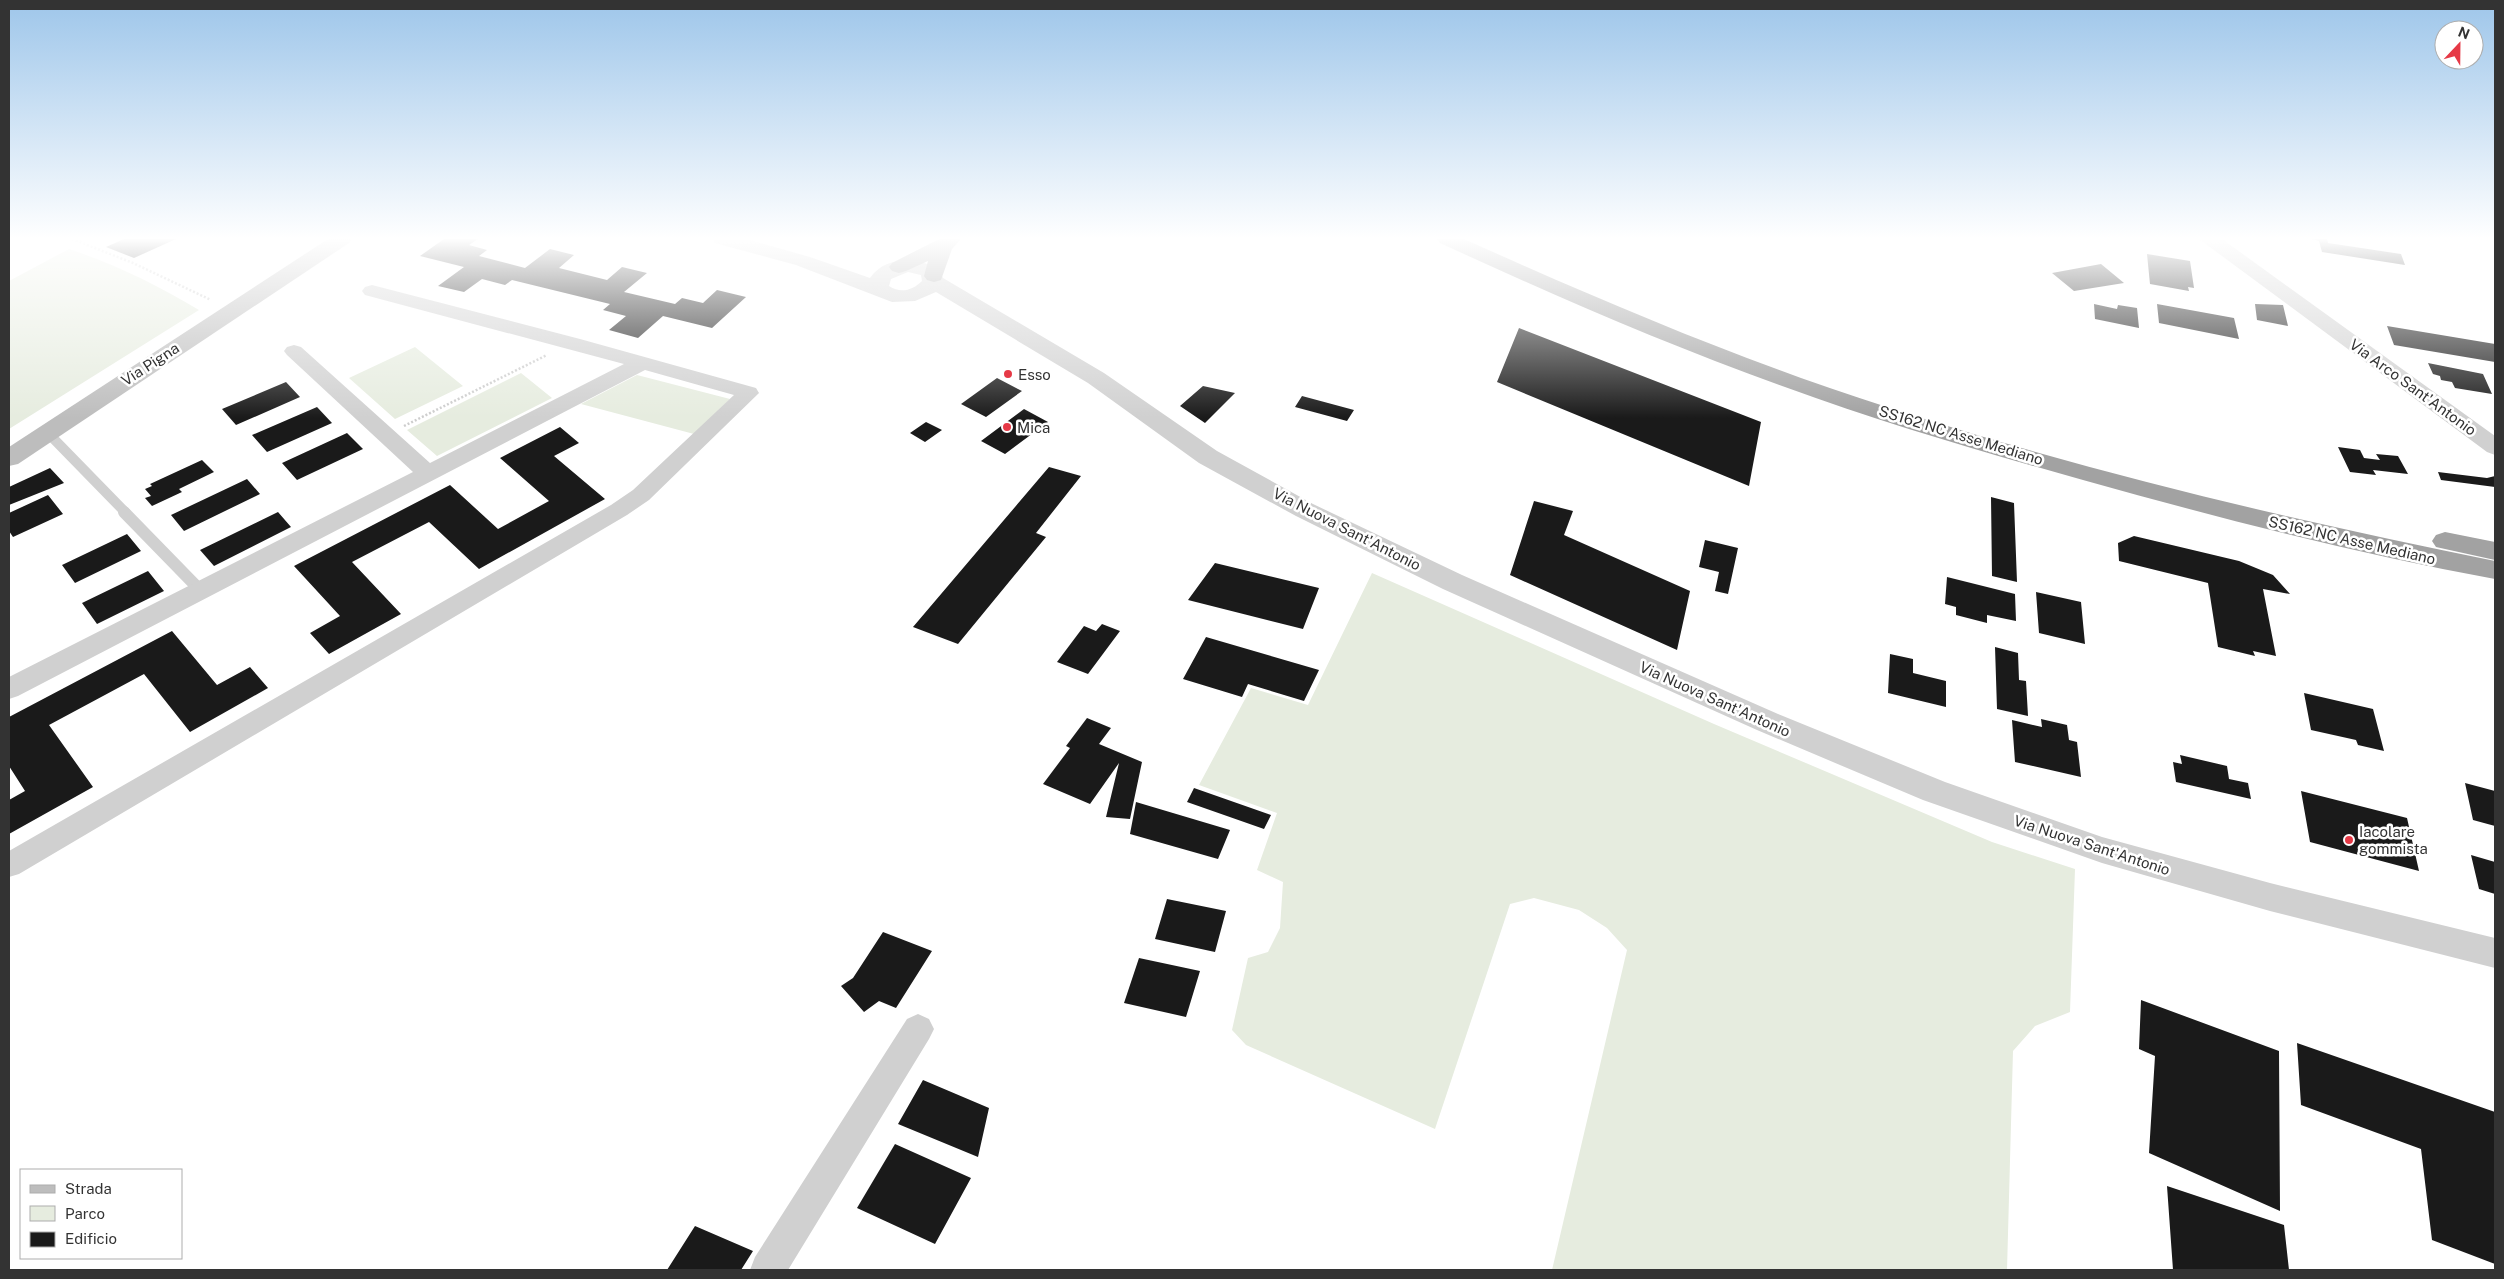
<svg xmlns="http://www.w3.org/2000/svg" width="2504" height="1279" font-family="'Public Sans',sans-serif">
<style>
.green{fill:#e6ecdf}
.building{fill:#1a1a1a}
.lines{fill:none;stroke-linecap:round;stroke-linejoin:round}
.path{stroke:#cdcdcd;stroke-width:2.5;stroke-dasharray:2 2;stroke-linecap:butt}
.service-far1{stroke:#d0d0d0;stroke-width:10}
.service{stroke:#d0d0d0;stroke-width:12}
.minor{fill:#d0d0d0;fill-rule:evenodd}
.tertiary{fill:#d0d0d0;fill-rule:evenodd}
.secondary{fill:#bdbdbd;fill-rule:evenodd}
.trunk{fill:#a2a2a2;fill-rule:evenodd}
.poi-dot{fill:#e63946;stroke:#fff;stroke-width:2}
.labels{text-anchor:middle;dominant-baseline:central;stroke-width:5;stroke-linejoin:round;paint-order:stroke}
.street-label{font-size:15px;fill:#333;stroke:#fff}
.poi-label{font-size:15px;fill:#333;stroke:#fff;text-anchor:start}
</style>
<rect width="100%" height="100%" fill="#fff"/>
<path class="green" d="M 69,249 C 117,265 155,284 199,310 L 9,429 L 9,281 Z
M 415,347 L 463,386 L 395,419 L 349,378 Z
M 521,373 L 552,398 L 437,456 L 407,430 Z
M 637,375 L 730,399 L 694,434 L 581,404 Z
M 1372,573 L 1714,724 L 1992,842 L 2075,869 L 2070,1012 L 2035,1026 L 2013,1051 L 2007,1270 L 1552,1270 L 1627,950 L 1607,928 L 1579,910 L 1534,898 L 1510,904 L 1435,1129 L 1246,1045 L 1232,1030 L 1248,958 L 1268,952 L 1280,928 L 1283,882 L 1257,870 L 1277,813 L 1199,785 L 1251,688 L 1308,705 Z"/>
<path class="building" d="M 124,239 L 176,239 L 134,258 L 106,247 Z
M 444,239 L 478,239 L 469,245 L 487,250 L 479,256 L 525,268 L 550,249 L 574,255 L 559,268 L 607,280 L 622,267 L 647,273 L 624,292 L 675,304 L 682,298 L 703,303 L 717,290 L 746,297 L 712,328 L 663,316 L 638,338 L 609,330 L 626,316 L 603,310 L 610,304 L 512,280 L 505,285 L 482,279 L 464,292 L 438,286 L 464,267 L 420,256 Z
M 2311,239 L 2327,239 L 2328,243 L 2401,254 L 2405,265 L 2322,252 L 2319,241 Z
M 2147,254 L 2190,261 L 2194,288 L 2188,287 L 2189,291 L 2150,284 Z
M 2101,264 L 2124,283 L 2074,291 L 2052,273 Z
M 2094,304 L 2117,309 L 2118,305 L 2137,308 L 2139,328 L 2095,319 Z
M 2157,304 L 2234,318 L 2239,339 L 2159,323 Z
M 2255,304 L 2283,305 L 2288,326 L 2257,320 Z
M 2387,326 L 2495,344 L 2495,362 L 2394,345 Z
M 1519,328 L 1761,422 L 1749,486 L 1497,382 Z
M 2428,363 L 2483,374 L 2492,394 L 2455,388 L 2452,382 L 2441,380 L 2440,376 L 2433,374 Z
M 997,378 L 1022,391 L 986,417 L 961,404 Z
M 286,382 L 300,397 L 236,425 L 222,409 Z
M 1203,386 L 1235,393 L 1205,423 L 1180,406 Z
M 1302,396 L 1354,410 L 1347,421 L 1295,407 Z
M 317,407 L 332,423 L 267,452 L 252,435 Z
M 1024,409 L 1048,422 L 1005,454 L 981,441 Z
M 926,422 L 942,430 L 925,442 L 910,433 Z
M 560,427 L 579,443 L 554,456 L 605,499 L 479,569 L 429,522 L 352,562 L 401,614 L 329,654 L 310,633 L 340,616 L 294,566 L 450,485 L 498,529 L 549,501 L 500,458 Z
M 347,433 L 363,449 L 297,480 L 282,463 Z
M 2338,447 L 2360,450 L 2364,458 L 2380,460 L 2376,454 L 2398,456 L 2408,474 L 2373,470 L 2376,475 L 2350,472 Z
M 202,460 L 214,472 L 179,489 L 182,492 L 152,506 L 145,498 L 151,496 L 145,489 L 152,486 L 150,484 Z
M 1049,467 L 1081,476 L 1036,533 L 1046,537 L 958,644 L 913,627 Z
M 50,468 L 64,483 L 9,505 L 9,487 Z
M 2438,472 L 2487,478 L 2495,476 L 2495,487 L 2441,480 Z
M 247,479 L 260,494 L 184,531 L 171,515 Z
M 48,495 L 63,514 L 13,537 L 9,531 L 9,513 Z
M 1991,497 L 2014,503 L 2017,582 L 1992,576 Z
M 1534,501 L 1573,511 L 1564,535 L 1690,591 L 1677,650 L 1510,575 Z
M 278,512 L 291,527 L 214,566 L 200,550 Z
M 127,534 L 141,551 L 75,583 L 62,565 Z
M 2134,536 L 2239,561 L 2273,575 L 2290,594 L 2263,589 L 2276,656 L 2253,651 L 2255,656 L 2218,647 L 2208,583 L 2119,561 L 2118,543 Z
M 1705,540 L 1738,548 L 1728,594 L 1715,591 L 1719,572 L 1699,567 Z
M 1215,563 L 1319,588 L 1303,629 L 1188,600 Z
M 148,571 L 164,591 L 97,624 L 82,603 Z
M 1947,577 L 2015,594 L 2016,621 L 1987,615 L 1987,623 L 1956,615 L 1956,607 L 1945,604 Z
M 2036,592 L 2081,602 L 2085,644 L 2039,633 Z
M 1102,624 L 1120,631 L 1088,674 L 1057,662 L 1084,626 L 1096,631 Z
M 172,631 L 217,685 L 250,667 L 268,688 L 190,732 L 144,674 L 49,725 L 93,787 L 9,834 L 9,800 L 25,791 L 9,766 L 9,717 Z
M 1206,637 L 1319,670 L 1304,701 L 1248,684 L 1242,697 L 1183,679 Z
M 1995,647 L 2018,653 L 2019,680 L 2026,681 L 2028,716 L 1997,709 Z
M 1890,654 L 1913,659 L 1913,673 L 1946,681 L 1946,707 L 1888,693 Z
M 2304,693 L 2373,709 L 2384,751 L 2358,745 L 2356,740 L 2311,730 Z
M 1087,718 L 1111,728 L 1099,744 L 1142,762 L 1130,819 L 1106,817 L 1119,763 L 1090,804 L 1043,784 L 1070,748 L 1066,746 Z
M 2041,719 L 2067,725 L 2069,740 L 2077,742 L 2081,777 L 2015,762 L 2012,720 L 2042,727 Z
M 2180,755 L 2227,766 L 2229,779 L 2248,783 L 2251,799 L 2176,782 L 2173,762 L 2182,764 Z
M 2465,783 L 2495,791 L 2495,826 L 2473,820 Z
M 1194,788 L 1271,815 L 1264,829 L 1187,802 Z
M 2301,791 L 2407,818 L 2419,871 L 2310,842 Z
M 1136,802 L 1230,830 L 1218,859 L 1130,834 Z
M 2471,855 L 2495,862 L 2495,894 L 2479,889 Z
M 1167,899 L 1226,911 L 1215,952 L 1155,939 Z
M 883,932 L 932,951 L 896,1008 L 879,1001 L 864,1012 L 841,986 L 853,978 Z
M 1139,958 L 1200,971 L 1186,1017 L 1124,1003 Z
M 2141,1000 L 2279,1051 L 2280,1211 L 2149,1153 L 2155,1056 L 2139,1049 Z
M 2297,1043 L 2495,1112 L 2495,1264 L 2432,1240 L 2421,1149 L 2301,1105 Z
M 923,1080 L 989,1108 L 978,1157 L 898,1124 Z
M 895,1144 L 971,1178 L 935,1244 L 857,1208 Z
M 2167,1186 L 2284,1225 L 2289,1270 L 2173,1270 Z
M 695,1226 L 753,1251 L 741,1270 L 667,1270 Z"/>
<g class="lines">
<path class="path" d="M 72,239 L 133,263 L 211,300
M 404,426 L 547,355"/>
<path class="service-far1" d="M 47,432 L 126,513"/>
<path class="service" d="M 124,512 L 200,590"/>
<path class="minor" d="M 372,285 L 580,339 L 756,388 L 759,393 L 649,500 L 627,515 L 19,874 L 9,877 L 9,851 L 611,505 L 633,490 L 734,395 L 645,370 L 18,696 L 9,699 L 9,677 L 413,472 L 287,355 L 284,351 L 287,347 L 294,345 L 301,347 L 430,463 L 624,364 L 365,295 L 362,291 L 365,287 Z
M 918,1014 L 929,1019 L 934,1029 L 929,1039 L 788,1270 L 750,1270 L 755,1257 L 907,1019 Z"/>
<path class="tertiary" d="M 712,239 L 746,239 L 810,257 L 870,278 C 886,255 916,258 938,268 L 943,278 L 1104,373 L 1217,451 L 1313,504 L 1462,575 L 1778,714 L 1945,782 L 2102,837 L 2270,883 L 2495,938 L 2495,968 L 2270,911 L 2102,863 L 1923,800 L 1757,730 L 1443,589 L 1296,516 L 1199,463 L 1088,383 L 936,292 L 915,301 L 892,302 L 796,265 L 715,243 ZM 908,272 L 921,275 L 922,281 C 913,290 901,294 889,286 L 891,279 Z
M 2199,239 L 2222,239 L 2495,436 L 2495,455 L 2487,452 Z"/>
<path class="secondary" d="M 328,239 L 352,239 L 349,243 L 18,464 L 9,466 L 9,447 Z"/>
<path class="trunk" d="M 939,239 L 961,239 L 952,249 L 941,280 L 934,282 L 927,280 L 924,276 L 928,261 L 906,271 L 899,273 L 892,271 L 889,267 L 892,263 Z
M 1437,239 L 1464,239 C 1575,289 1687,337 1801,378 C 2026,457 2261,514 2495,561 L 2495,579 C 2357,554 2219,518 2083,480 C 1983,452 1883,423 1785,387 C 1667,345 1553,295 1440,243 Z
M 2445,532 L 2495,542 L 2495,560 L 2436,547 L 2432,541 L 2436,535 Z"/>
</g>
<linearGradient id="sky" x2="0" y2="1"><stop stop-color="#9ec6ea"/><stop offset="0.57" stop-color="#fff"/><stop offset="1" stop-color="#fff" stop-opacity="0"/></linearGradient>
<rect width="2504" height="418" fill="url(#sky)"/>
<g class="poi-dot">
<circle cx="1008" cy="374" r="5"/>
<circle cx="1007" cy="427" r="5"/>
<circle cx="2349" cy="840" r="5"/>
</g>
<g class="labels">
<g class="street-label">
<text transform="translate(150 364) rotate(-33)">Via Pigna</text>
<text transform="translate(2413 387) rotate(36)">Via Arco Sant'Antonio</text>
<text transform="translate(1961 435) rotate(17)">SS162 NC Asse Mediano</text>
<text transform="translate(1347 529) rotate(27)">Via Nuova Sant'Antonio</text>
<text transform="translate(2352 540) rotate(13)">SS162 NC Asse Mediano</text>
<text transform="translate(1715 699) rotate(24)">Via Nuova Sant'Antonio</text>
<text transform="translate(2092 845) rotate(18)">Via Nuova Sant'Antonio</text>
</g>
<g class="poi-label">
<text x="1018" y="374">Esso</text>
<text x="1017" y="427">Mica</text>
<text x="2359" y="831">Iacolare<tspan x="2359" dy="17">gommista</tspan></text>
</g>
</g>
<rect width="2504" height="1279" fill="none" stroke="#333333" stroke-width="20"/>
<rect x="20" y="1169" width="162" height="90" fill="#ffffff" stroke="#adadad"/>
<rect x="30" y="1185" width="25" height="8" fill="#bdbdbd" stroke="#adadad"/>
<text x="65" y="1194" font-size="15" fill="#333333">Strada</text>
<rect x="30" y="1206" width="25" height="15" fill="#e6ecdf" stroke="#adadad"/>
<text x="65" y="1219" font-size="15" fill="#333333">Parco</text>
<rect x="30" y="1232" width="25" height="15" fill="#1a1a1a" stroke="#adadad"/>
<text x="65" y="1244" font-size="15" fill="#333333">Edificio</text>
<g transform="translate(2459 45) rotate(22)"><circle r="24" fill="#ffffff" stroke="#adadad"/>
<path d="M0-4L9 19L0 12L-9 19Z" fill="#e63946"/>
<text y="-8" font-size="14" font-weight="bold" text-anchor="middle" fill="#333333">N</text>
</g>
</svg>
